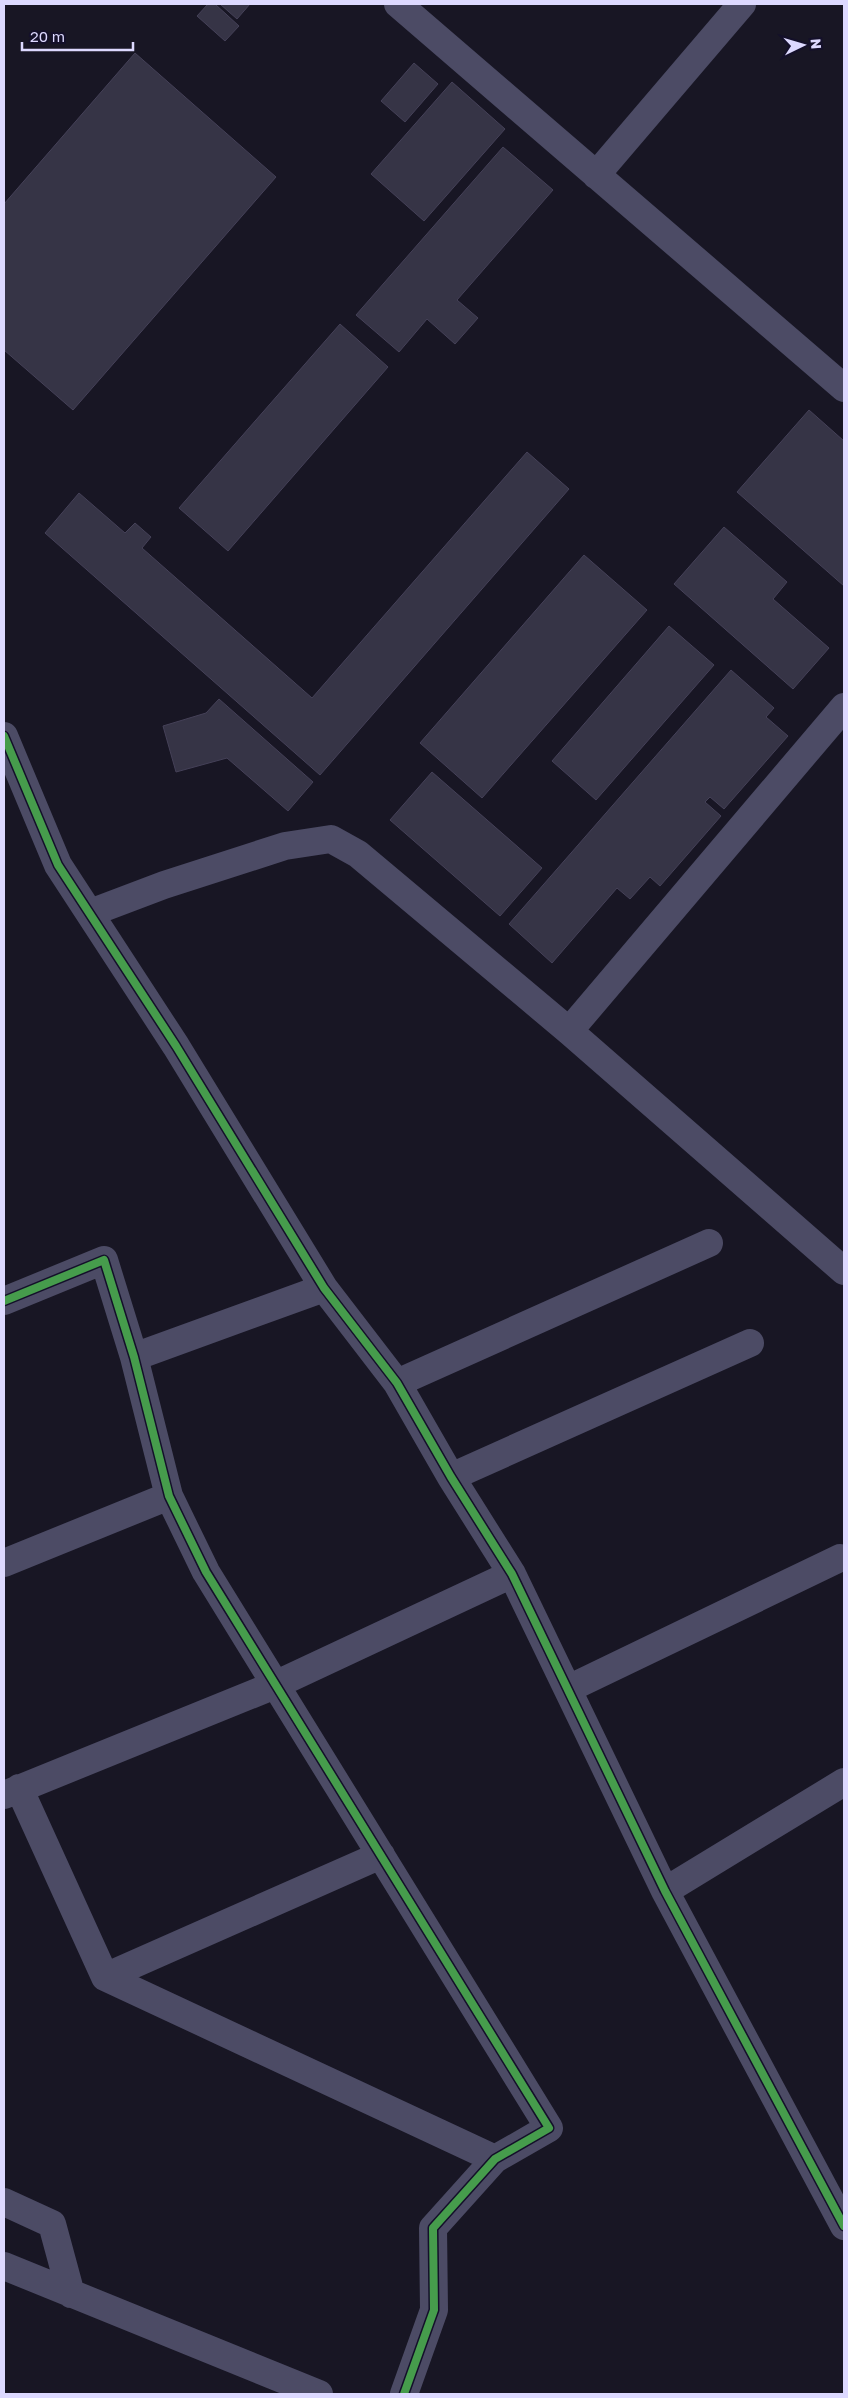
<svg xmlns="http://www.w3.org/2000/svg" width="848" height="2398" font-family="'Golos Text',sans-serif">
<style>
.building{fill:#363446;stroke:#454158}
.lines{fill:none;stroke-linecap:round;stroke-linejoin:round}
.minor{stroke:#4c4b65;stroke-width:28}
.cycleway-casing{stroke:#14102a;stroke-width:11}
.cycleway{stroke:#469c4c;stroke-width:8}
</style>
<rect width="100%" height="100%" fill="#181624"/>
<path class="building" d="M 208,4 L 215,4 L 239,26 L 225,41 L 197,16 Z
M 220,4 L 250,4 L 237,19 Z
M 135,53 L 276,177 L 73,410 L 4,350 L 4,204 Z
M 414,63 L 438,84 L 405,122 L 381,101 Z
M 452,82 L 505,129 L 424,221 L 371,174 Z
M 503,147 L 553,190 L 457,300 L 478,318 L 455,344 L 427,319 L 399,352 L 356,315 Z
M 340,324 L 388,367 L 228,551 L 179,508 Z
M 809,410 L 844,441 L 844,586 L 737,492 Z
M 527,452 L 569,489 L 320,775 L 45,533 L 79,493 L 125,533 L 135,523 L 151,537 L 142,548 L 312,698 Z
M 724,527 L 787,582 L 773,599 L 829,648 L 793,689 L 674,584 Z
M 584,555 L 647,610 L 482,798 L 420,743 Z
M 669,626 L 714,665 L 596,800 L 552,761 Z
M 731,670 L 774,708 L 766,717 L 788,736 L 724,809 L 710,797 L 705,802 L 721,816 L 660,886 L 650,877 L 630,899 L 617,888 L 552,963 L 509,924 Z
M 219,699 L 313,782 L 288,811 L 227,758 L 176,772 L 163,726 L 206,713 Z
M 432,772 L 542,868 L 500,916 L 390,820 Z"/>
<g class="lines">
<path class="minor" d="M 398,4 L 844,388
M 596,175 L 742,4
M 4,736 L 58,865 L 176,1046 L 324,1288 L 397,1383 L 451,1477 L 512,1574 L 665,1891 L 844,2226
M 90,913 L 164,885 L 285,846 L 331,839 L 358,854 L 569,1031 L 844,1271
M 569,1031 L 844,707
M 4,1301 L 104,1260 L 134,1357 L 169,1496 L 206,1572 L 549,2128 L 495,2159 L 433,2228 L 434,2310 L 404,2394
M 134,1357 L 324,1288
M 397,1383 L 709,1243
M 451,1477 L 750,1343
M 4,1563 L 169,1496
M 568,1689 L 840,1558
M 19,1788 L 105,1977 L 495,2159
M 4,1795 L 275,1685 L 512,1574
M 665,1891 L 844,1782
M 105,1977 L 381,1855
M 4,2202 L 52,2224 L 71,2294
M 4,2266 L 319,2394"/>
<g class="cycleway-casing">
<path id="cycleway" d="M 4,736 L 58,865 L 176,1046 L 324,1288 L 397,1383 L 451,1477 L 512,1574 L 665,1891 L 844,2226
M 4,1301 L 104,1260 L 134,1357 L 169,1496 L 206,1572 L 549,2128 L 495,2159 L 433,2228 L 434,2310 L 404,2394"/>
</g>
<use href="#cycleway" class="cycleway"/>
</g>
<rect width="848" height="2398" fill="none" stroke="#ddd9ff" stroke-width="10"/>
<g transform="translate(803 45) rotate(85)" stroke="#14102a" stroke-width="4" paint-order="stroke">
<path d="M0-4L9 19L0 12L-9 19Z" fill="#ddd9ff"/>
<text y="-8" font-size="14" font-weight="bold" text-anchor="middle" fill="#ddd9ff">N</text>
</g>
<path d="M22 42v8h111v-8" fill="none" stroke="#ddd9ff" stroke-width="2.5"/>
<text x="30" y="42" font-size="15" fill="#ddd9ff" stroke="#14102a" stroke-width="4" paint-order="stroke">20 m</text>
</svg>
